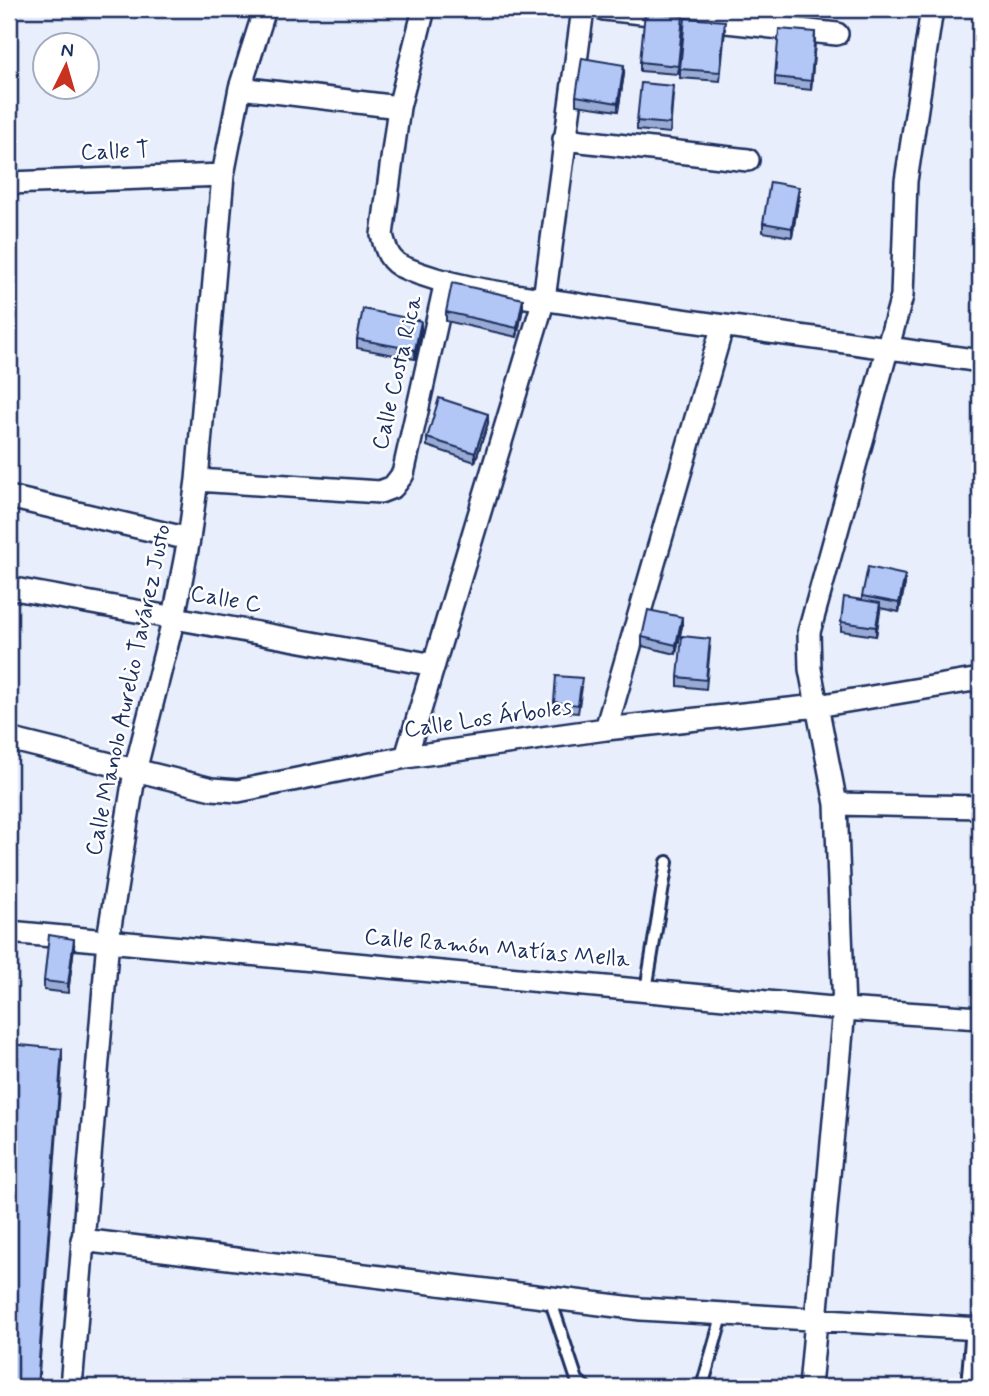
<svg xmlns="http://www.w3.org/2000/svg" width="989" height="1396" font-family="Mynerve,sans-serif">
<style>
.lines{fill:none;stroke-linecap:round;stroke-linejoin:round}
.service-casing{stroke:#1b2f5e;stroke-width:16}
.minor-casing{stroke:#1b2f5e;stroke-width:26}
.service{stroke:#fff;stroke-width:10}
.minor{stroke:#fff;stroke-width:21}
.wall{fill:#99abd4;stroke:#1b2f5e;stroke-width:2}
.shaded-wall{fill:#7d8bac;stroke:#1b2f5e;stroke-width:2}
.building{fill:#b2c7f6;stroke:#1b2f5e;stroke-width:2}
.labels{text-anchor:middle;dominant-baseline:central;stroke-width:5;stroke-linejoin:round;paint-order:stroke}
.street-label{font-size:23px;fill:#1b2f5e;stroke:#fff}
</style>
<rect width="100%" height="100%" fill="#e8eefc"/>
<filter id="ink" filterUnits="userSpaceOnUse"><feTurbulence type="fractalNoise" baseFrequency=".0143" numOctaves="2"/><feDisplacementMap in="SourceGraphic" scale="14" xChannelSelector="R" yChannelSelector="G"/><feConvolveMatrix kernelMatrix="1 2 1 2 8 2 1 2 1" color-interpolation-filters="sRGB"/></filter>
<g filter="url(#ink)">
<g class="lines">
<g class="service-casing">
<path id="service" d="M 646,990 L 667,862
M 550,1299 L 577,1380 L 585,1387
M 702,1387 L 723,1313
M 967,1387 L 972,1328"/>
</g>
<g class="minor-casing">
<path id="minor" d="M 424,9 L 399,107 L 382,235 C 386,250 389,262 405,268 C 456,290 526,296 581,305 C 714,326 847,341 980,361
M 604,9 L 837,34
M 240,88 L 399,107
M 564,139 L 748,160
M 9,183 L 223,175
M 197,480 L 380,492 L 393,487 L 403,474 L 446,281
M 9,497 L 189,539
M 9,588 L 434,665
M 606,729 L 722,328
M 9,739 L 212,789 L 238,791 L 406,757 L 606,729 L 817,706 L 980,679
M 406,757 L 544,299 L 583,9
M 836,804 L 980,807
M 9,932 L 844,1009 L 980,1018
M 82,1240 L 641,1309 L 980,1329
M 71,1387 L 108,939 L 135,771 L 174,617 L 189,539 L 197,480 L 223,175 L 240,88 L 265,9
M 810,1387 L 844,1009 L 836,804 L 810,669 L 809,632 L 902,296 L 906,181 L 932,9"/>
</g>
<use href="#service" class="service"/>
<use href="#minor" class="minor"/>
</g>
<path class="wall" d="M 683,25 L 678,74 L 640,71 L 640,62 Z
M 725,30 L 720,81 L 680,78 L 680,69 Z
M 815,41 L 811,90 L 775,86 L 775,77 Z
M 624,74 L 618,111 L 576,105 L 576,96 Z
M 673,95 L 670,133 L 637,130 L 637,121 Z
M 799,196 L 792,237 L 763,232 L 763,223 Z
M 523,308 L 517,337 L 446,321 L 446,312 Z
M 421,330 L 415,359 L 357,348 L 357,339 Z
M 488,423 L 475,462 L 427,446 L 427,438 Z
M 905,584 L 899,612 L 880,608 L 876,636 L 841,631 L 841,622 L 862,600 L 862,596 Z
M 682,626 L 676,654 L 642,646 L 642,637 Z
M 710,648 L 706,689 L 678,686 L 678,677 Z
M 582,687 L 578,713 L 554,711 L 554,702 Z
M 74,947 L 68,993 L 44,990 L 44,981 Z"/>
<path class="shaded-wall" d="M 815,32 L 815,41 L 811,90 L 811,81 Z
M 624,65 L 624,74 L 618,111 L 618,103 Z
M 799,187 L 799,196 L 792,237 L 792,228 Z
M 523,299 L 523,308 L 517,337 L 517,328 Z
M 421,321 L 421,330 L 415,359 L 415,350 Z
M 488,414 L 488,423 L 475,462 L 475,453 Z
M 905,575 L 905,584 L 899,612 L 899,603 Z
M 880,603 L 880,612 L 876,636 L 876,627 Z
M 682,617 L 682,626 L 676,654 L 676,645 Z
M 74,939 L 74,947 L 68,993 L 68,984 Z
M 62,1049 L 62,1062 L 38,1387 L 37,1387 Z"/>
<path class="building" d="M 645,12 L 683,16 L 678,66 L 640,62 Z
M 685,18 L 725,21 L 720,72 L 680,69 Z
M 779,29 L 815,32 L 811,81 L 775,77 Z
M 582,58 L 624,65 L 618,103 L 576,96 Z
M 641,83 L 673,86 L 670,124 L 637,121 Z
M 770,182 L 799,187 L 792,228 L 763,223 Z
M 452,283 L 523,299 L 517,328 L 446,312 Z
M 363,309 L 421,321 L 415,350 L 357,339 Z
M 439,398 L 488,414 L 475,453 L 427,438 Z
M 868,567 L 905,575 L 899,603 L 862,596 Z
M 844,597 L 880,603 L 876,627 L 841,622 Z
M 648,610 L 682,617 L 676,645 L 642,637 Z
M 682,636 L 710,639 L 706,680 L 678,677 Z
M 556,676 L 582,678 L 578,705 L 554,702 Z
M 49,935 L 74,939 L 68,984 L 44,981 Z
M 9,1044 L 62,1049 L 37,1387 L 9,1387 Z"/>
</g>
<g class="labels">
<g class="street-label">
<text transform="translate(115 152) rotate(-2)">Calle T</text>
<text transform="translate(398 373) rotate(-77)">Calle Costa Rica</text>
<text transform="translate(226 600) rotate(10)">Calle C</text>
<text transform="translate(129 690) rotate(-78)">Calle Manolo Aurelio Tavárez Justo</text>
<text transform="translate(488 719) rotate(-8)">Calle Los Árboles</text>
<text transform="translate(497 949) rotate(5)">Calle Ramón Matías Mella</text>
</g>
</g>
<rect width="989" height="1396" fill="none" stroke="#fff" stroke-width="35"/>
<rect x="18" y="18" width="954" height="1361" fill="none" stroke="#1b2f5e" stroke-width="2.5" filter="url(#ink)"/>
<g transform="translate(66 66) rotate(5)"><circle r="33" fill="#ffffff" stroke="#a4acbf" stroke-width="2"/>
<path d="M0-5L12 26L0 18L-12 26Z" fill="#c8321e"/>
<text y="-10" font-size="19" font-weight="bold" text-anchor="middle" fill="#1b2f5e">N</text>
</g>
</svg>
